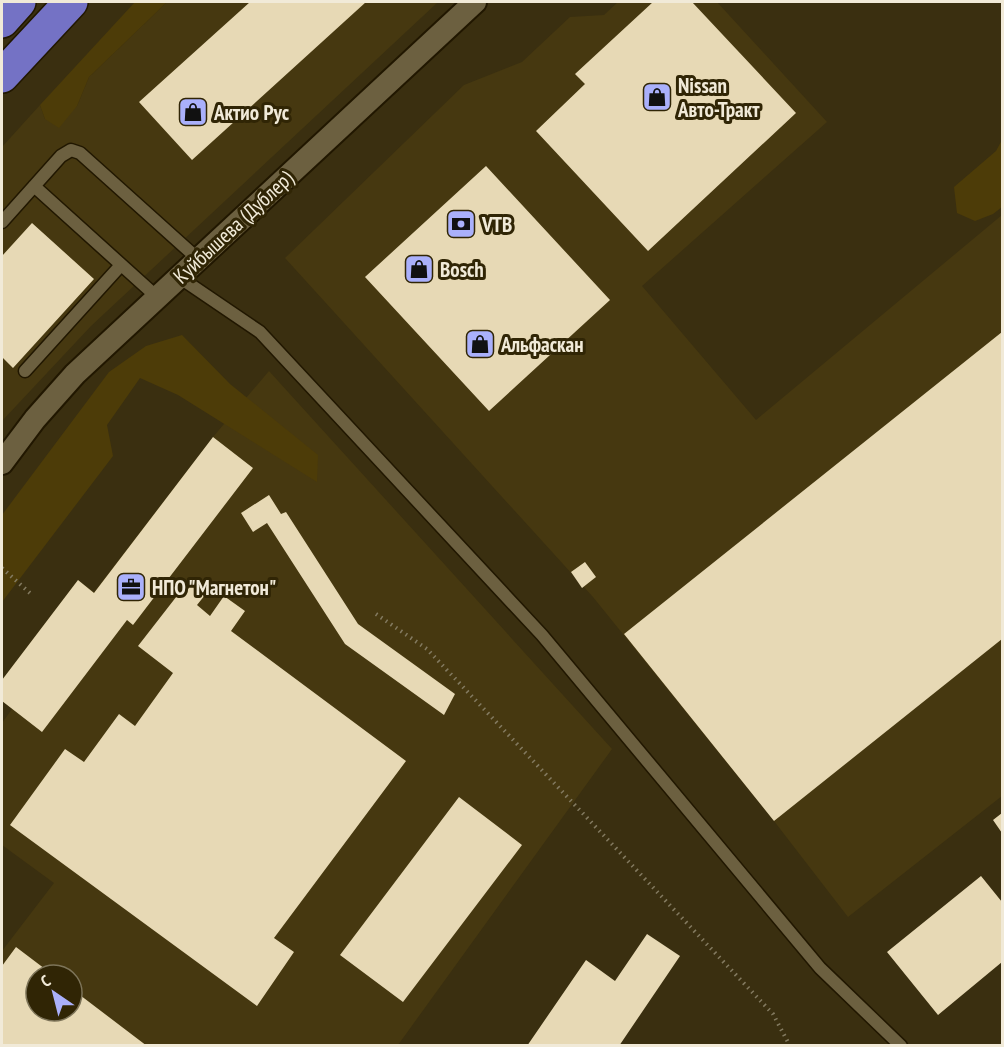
<svg xmlns="http://www.w3.org/2000/svg" width="1004" height="1047" font-family="'PT Sans Narrow',sans-serif">
<style>
.built{fill:#463810;fill-rule:evenodd}
.green{fill:#4d3c08}
.building{fill:#e7d9b5}
.lines{fill:none;stroke-linecap:round;stroke-linejoin:round}
.service-casing{stroke:#211700;stroke-width:15}
.minor-casing{stroke:#211700;stroke-width:26}
.trunk-casing{stroke:#211700;stroke-width:36}
.path{stroke:#837a60;stroke-width:4;stroke-dasharray:1.5 4.5;stroke-linecap:butt}
.service{stroke:#6c6040;stroke-width:12}
.minor{stroke:#6c6040;stroke-width:22}
.trunk{stroke:#7472c5;stroke-width:33}
.labels{text-anchor:middle;dominant-baseline:central;stroke-width:6;stroke-linejoin:round;paint-order:stroke}
.poi-label{font-size:21px;font-weight:bold;fill:#f1ead8;stroke:#302505;text-anchor:start}
.street-label{font-size:21px;fill:#f1ead8;stroke:#302505}
</style>
<rect width="100%" height="100%" fill="#3a2f10"/>
<path class="built" d="M 167,2 L 438,2 L 91,326 L 2,421 L 2,147 L 40,105 L 45,119 L 77,106 L 89,77 Z
M 618,2 L 717,2 L 827,122 L 642,286 L 756,420 L 1002,215 L 1002,796 L 848,917 L 774,821 L 593,597 L 285,258 L 464,85 L 522,62 L 570,17 L 604,15 Z
M 269,371 L 612,749 L 398,1045 L 2,1045 L 2,951 L 54,883 L 2,845 L 2,723 L 12,709 L 2,701 L 2,680 L 78,580 L 94,592 L 213,437 ZM 36,975 L 72,975 L 72,1011 L 36,1011 Z"/>
<path class="green" d="M 135,2 L 167,2 L 89,77 L 77,106 L 59,128 L 45,119 L 40,105 Z
M 1002,140 L 1002,207 L 993,214 L 975,221 L 957,213 L 954,187 L 996,151 Z
M 182,335 L 230,384 L 318,455 L 317,482 L 178,395 L 140,378 L 107,425 L 113,456 L 2,602 L 2,515 L 109,372 L 146,346 Z"/>
<path class="building" d="M 250,2 L 366,2 L 192,160 L 139,102 Z
M 653,2 L 692,2 L 796,113 L 648,251 L 536,131 L 585,84 L 575,74 Z
M 486,166 L 610,300 L 489,411 L 365,277 Z
M 32,223 L 94,279 L 13,368 L 2,357 L 2,256 Z
M 1002,332 L 1002,639 L 774,821 L 624,634 Z
M 213,437 L 253,468 L 133,625 L 127,620 L 42,732 L 2,701 L 2,680 L 78,580 L 94,593 Z
M 269,495 L 281,514 L 286,512 L 358,624 L 455,694 L 444,715 L 345,644 L 267,523 L 253,532 L 241,513 Z
M 585,562 L 596,577 L 582,588 L 571,572 Z
M 195,579 L 209,590 L 197,605 L 210,616 L 224,596 L 245,611 L 231,631 L 406,761 L 274,938 L 294,952 L 257,1006 L 10,825 L 65,749 L 84,762 L 119,714 L 135,726 L 173,673 L 138,646 L 180,592 L 184,595 Z
M 459,797 L 522,845 L 403,1002 L 340,955 Z
M 1002,813 L 1002,833 L 993,820 Z
M 981,876 L 1002,902 L 1002,962 L 938,1015 L 887,952 Z
M 647,934 L 680,956 L 619,1046 L 527,1046 L 586,960 L 615,981 Z
M 16,947 L 53,975 L 36,975 L 36,1011 L 72,1011 L 72,989 L 147,1046 L 2,1046 L 2,966 Z"/>
<g class="lines">
<g class="service-casing">
<path id="service" d="M 34,186 L 157,297
M 2,222 L 61,156 L 71,150 L 80,153 L 198,259
M 179,277 L 260,332 L 542,635 L 820,968 L 901,1046
M 25,371 L 121,265"/>
</g>
<g class="minor-casing">
<path id="minor" d="M 2,463 L 35,419 L 75,374 L 475,2"/>
</g>
<g class="trunk-casing">
<path id="trunk" d="M 2,21 L 19,2
M 2,76 L 71,2"/>
</g>
<path class="path" d="M 2,568 L 32,595
M 376,614 L 427,649 L 773,1014 L 790,1046"/>
<use href="#service" class="service"/>
<use href="#minor" class="minor"/>
<use href="#trunk" class="trunk"/>
</g>
<defs>
<g id="shop-square" transform="scale(1.5)"><rect x="-9" y="-9" width="18" height="18" rx="4" fill="#aab0fb" stroke="#302505"/><path d="M-5-2.5h2.3a2.7 3.5 0 0 1 5.4 0H5L5.5 6h-11ZM-1.5-2.5h3a1.5 2.3 0 0 0-3 0Z" fill="#111"/></g>
<g id="bank-square" transform="scale(1.5)"><rect x="-9" y="-9" width="18" height="18" rx="4" fill="#aab0fb" stroke="#302505"/><path d="M-6-4H6V4H-6ZM0-2.3a2.3 2.3 0 1 0 0 4.6a2.3 2.3 0 1 0 0-4.6Z" fill="#111"/></g>
<g id="office-square" transform="scale(1.5)"><rect x="-9" y="-9" width="18" height="18" rx="4" fill="#aab0fb" stroke="#302505"/><path d="M-6-3h4V-5.5h4V-3h4V5H-6ZM-1-4.5V-3h2v-1.5ZM-6 0V1H6V0Z" fill="#111"/></g>
</defs>
<g fill-rule="evenodd">
<use href="#shop-square" x="657" y="97"/>
<use href="#shop-square" x="193" y="112"/>
<use href="#bank-square" x="461" y="224"/>
<use href="#shop-square" x="419" y="269"/>
<use href="#shop-square" x="480" y="344"/>
<use href="#office-square" x="131" y="587"/>
</g>
<g class="labels">
<g class="poi-label">
<text x="678" y="85">Nissan<tspan x="678" dy="24">Авто-Тракт</tspan></text>
<text x="214" y="112">Актио Рус</text>
<text x="482" y="224">VTB</text>
<text x="440" y="269">Bosch</text>
<text x="501" y="344">Альфаскан</text>
<text x="152" y="587">НПО "Магнетон"</text>
</g>
<g class="street-label">
<text transform="translate(233 227) rotate(-43)">Куйбышева (Дублер)</text>
</g>
</g>
<rect width="1004" height="1047" fill="none" stroke="#f1ead8" stroke-width="6"/>
<g transform="translate(54 993) rotate(325)"><circle r="28" fill="#302505" stroke="#7d7459" stroke-width="1.5"/>
<path d="M0-4.5L10 22L0 15L-10 22Z" fill="#aab0fb"/>
<text y="-9" font-size="16" font-weight="bold" text-anchor="middle" fill="#f1ead8">С</text>
</g>
</svg>
